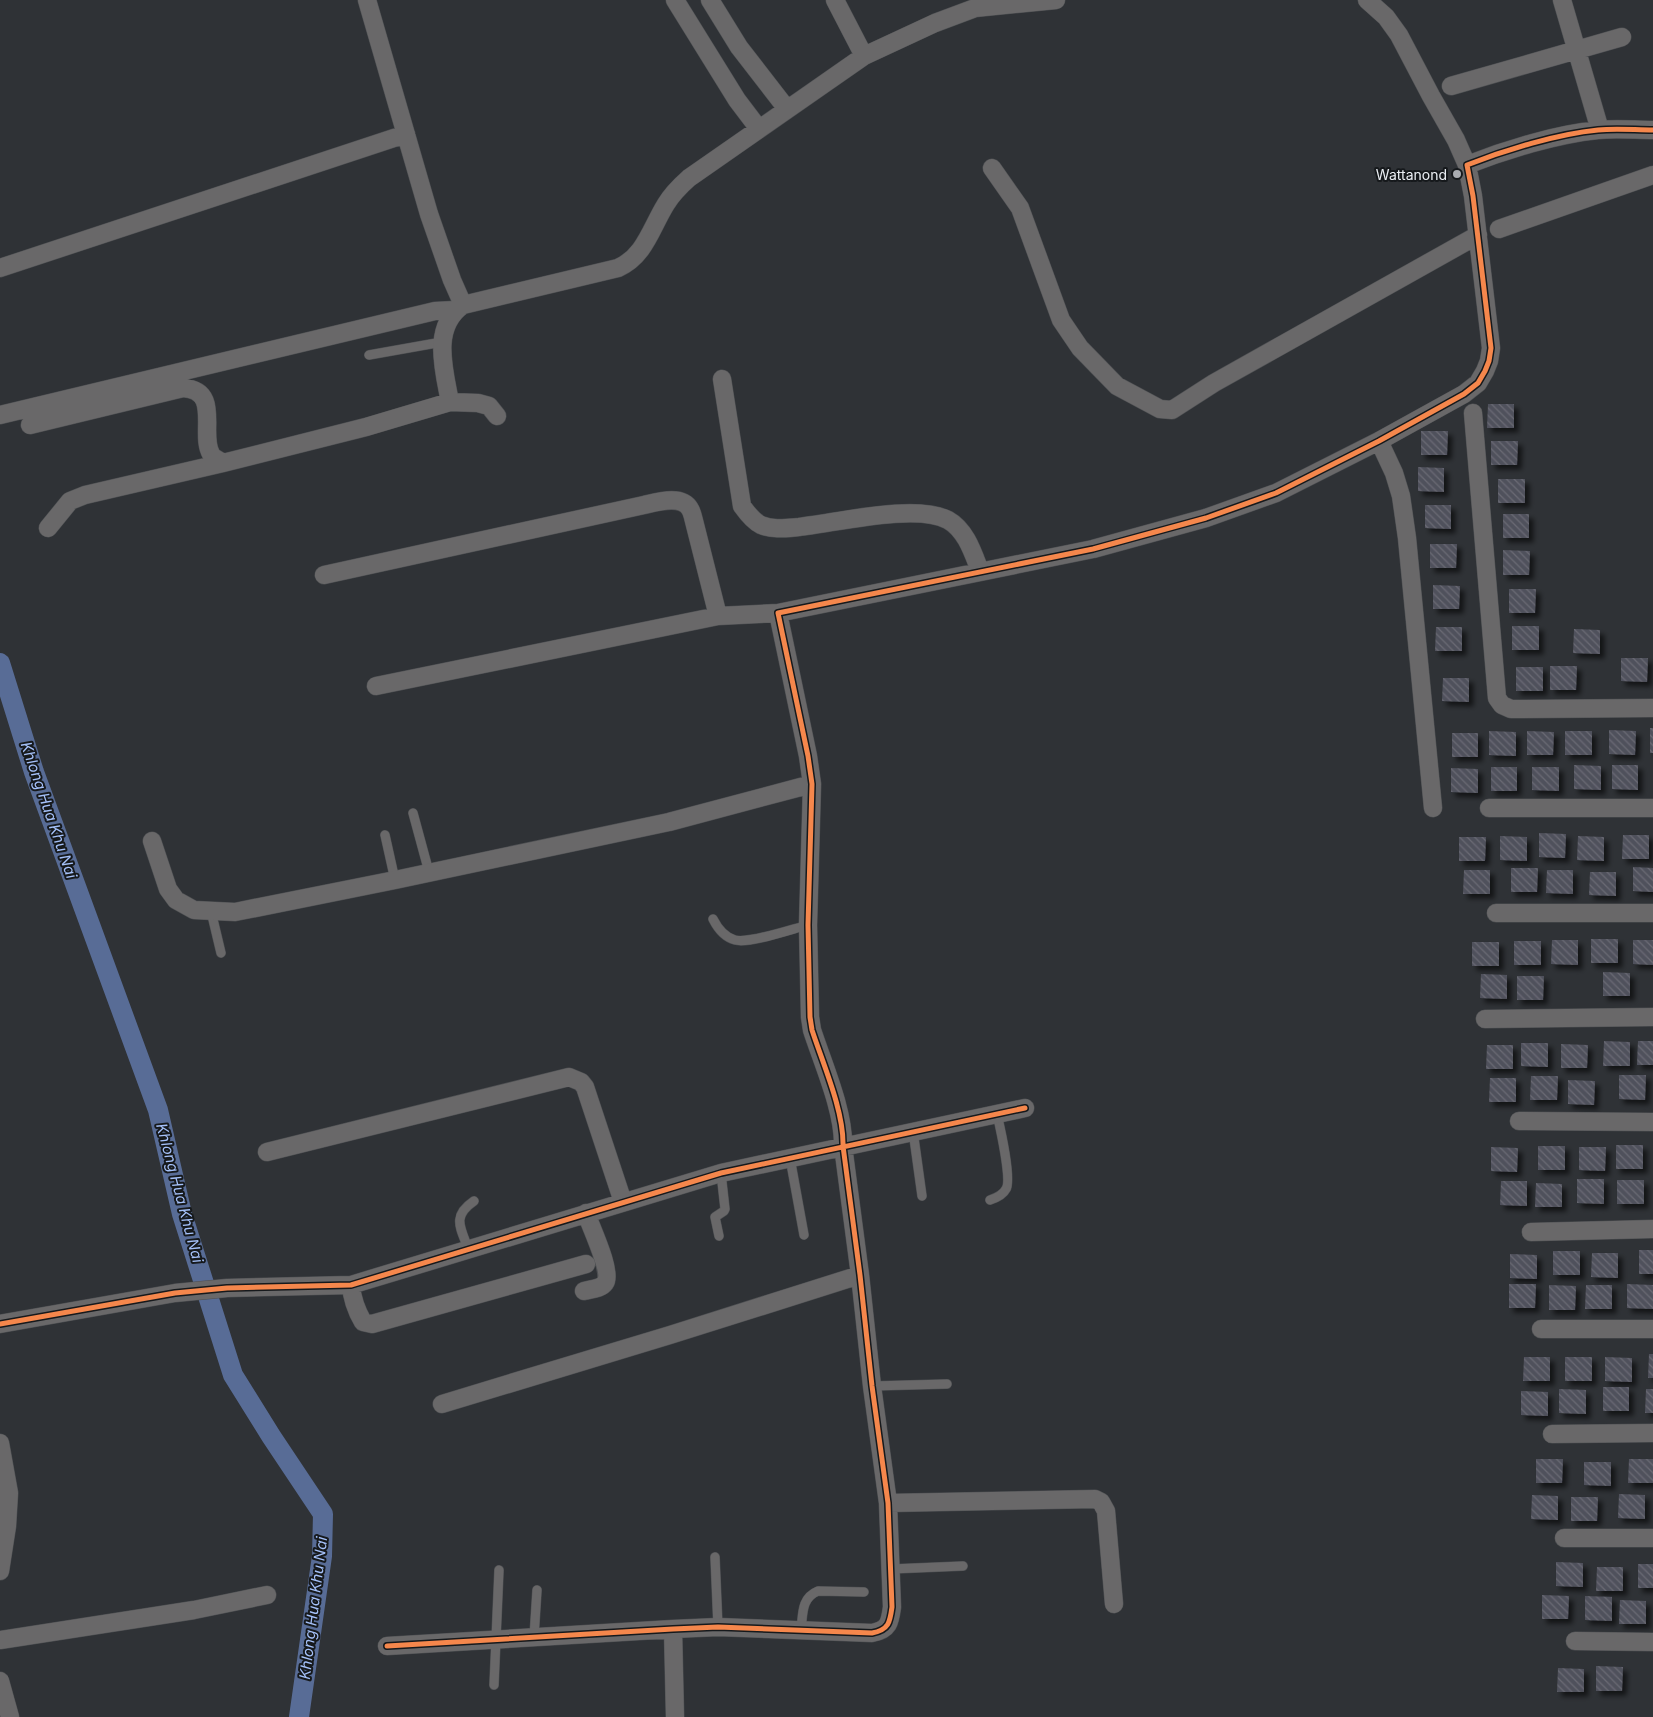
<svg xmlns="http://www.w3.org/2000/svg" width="1653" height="1717" font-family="Inter,sans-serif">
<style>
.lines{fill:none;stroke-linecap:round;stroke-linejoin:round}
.canal{stroke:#586c96;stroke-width:20}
.building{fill:url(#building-back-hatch);filter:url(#shadow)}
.service-casing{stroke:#4e5053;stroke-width:10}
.minor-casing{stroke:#4e5053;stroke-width:19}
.service{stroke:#696869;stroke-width:9}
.minor{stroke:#696869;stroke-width:18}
.cycleway-casing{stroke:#16191c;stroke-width:8}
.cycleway{stroke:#f5874c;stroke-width:5}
.poi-dot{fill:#a9acb1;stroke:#16191c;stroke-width:2}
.labels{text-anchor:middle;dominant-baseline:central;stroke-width:4;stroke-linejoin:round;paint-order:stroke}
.poi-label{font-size:14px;fill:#eaeef3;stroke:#16191c;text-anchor:end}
.water-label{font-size:15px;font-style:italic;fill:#a5c1f9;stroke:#16191c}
</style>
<defs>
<pattern id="building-back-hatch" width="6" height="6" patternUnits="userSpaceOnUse" patternTransform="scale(1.25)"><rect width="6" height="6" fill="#50515c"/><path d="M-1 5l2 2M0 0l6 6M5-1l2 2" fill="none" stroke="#696a74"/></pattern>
<filter id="shadow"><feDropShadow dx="4.5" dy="4.5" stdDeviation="2.5" flood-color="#0009"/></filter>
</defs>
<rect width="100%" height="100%" fill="#2f3236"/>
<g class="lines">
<path class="canal" d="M 0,663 L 34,772 L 158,1110 L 182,1214 L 233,1375 L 271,1436 L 323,1514 L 322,1556 L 299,1717"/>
</g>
<path class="building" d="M 1488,404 L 1514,404 L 1514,428 L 1487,428 Z
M 1421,431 L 1448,431 L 1447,455 L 1421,455 Z
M 1491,441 L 1518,441 L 1517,465 L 1491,465 Z
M 1418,467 L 1444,468 L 1444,492 L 1418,491 Z
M 1498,479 L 1525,479 L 1525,503 L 1498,503 Z
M 1425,505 L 1451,505 L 1451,529 L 1425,528 Z
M 1503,514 L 1529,514 L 1529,538 L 1503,538 Z
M 1430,544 L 1457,544 L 1456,568 L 1430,568 Z
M 1503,550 L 1530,551 L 1529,575 L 1503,575 Z
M 1433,585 L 1460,586 L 1459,609 L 1433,609 Z
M 1509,589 L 1536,589 L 1535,613 L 1509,613 Z
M 1512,626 L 1539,626 L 1539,650 L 1512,650 Z
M 1436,627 L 1462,627 L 1462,651 L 1435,651 Z
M 1574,629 L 1600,630 L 1600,654 L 1573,653 Z
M 1621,658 L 1648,658 L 1647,682 L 1621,681 Z
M 1550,666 L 1577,666 L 1576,690 L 1550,690 Z
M 1516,667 L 1543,667 L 1543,691 L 1516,691 Z
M 1443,678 L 1469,678 L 1469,702 L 1442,701 Z
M 1650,728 L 1653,728 L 1653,753 L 1650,753 Z
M 1609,730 L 1636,731 L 1635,755 L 1609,754 Z
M 1489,731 L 1516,732 L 1516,756 L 1489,755 Z
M 1527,731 L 1554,732 L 1553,755 L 1527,755 Z
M 1565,731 L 1592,731 L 1592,755 L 1565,755 Z
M 1452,733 L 1478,733 L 1478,757 L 1452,757 Z
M 1574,765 L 1601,766 L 1601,790 L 1574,789 Z
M 1612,765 L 1638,765 L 1638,790 L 1612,789 Z
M 1491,767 L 1517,767 L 1517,791 L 1491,791 Z
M 1532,767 L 1559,767 L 1559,791 L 1532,790 Z
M 1451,768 L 1478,769 L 1478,793 L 1451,792 Z
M 1539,833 L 1566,834 L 1565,858 L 1539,857 Z
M 1623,835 L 1649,835 L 1649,859 L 1622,859 Z
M 1500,836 L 1527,837 L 1527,861 L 1500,860 Z
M 1578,836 L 1604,837 L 1604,861 L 1577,860 Z
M 1459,837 L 1486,837 L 1485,861 L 1459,861 Z
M 1633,867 L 1653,868 L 1653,892 L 1633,891 Z
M 1511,868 L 1538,868 L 1537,892 L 1511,892 Z
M 1464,870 L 1490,870 L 1490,894 L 1463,894 Z
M 1547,870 L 1573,870 L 1573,894 L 1546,893 Z
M 1590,872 L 1616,872 L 1616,896 L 1589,895 Z
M 1591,939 L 1618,939 L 1618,963 L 1591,963 Z
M 1552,940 L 1578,940 L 1578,965 L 1551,964 Z
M 1633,940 L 1653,940 L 1653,965 L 1633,964 Z
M 1514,941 L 1541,941 L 1541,965 L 1514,965 Z
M 1472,942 L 1499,942 L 1499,966 L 1472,966 Z
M 1603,972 L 1630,973 L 1630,996 L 1603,996 Z
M 1481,974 L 1507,975 L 1507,999 L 1480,998 Z
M 1517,976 L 1544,976 L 1543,1000 L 1517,1000 Z
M 1604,1041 L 1630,1042 L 1630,1066 L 1603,1066 Z
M 1638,1041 L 1653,1041 L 1653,1065 L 1637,1065 Z
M 1521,1043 L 1548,1043 L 1548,1067 L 1521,1066 Z
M 1561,1044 L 1588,1045 L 1587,1068 L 1561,1068 Z
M 1487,1045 L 1513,1045 L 1513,1069 L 1486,1069 Z
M 1619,1075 L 1646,1075 L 1645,1100 L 1619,1099 Z
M 1531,1076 L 1558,1076 L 1557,1100 L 1530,1100 Z
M 1490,1078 L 1516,1078 L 1516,1102 L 1489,1102 Z
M 1568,1080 L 1595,1081 L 1594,1105 L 1568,1104 Z
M 1616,1145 L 1643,1145 L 1643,1169 L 1616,1169 Z
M 1538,1146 L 1565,1146 L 1565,1170 L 1538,1170 Z
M 1491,1147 L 1518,1148 L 1517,1172 L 1491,1171 Z
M 1579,1147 L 1606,1147 L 1605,1171 L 1579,1170 Z
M 1577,1179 L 1604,1179 L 1604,1204 L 1577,1203 Z
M 1617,1180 L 1644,1180 L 1644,1204 L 1617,1204 Z
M 1501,1181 L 1527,1181 L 1527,1206 L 1500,1205 Z
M 1536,1183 L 1562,1184 L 1562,1207 L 1535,1207 Z
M 1639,1250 L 1653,1250 L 1653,1274 L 1639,1274 Z
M 1553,1251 L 1580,1251 L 1580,1275 L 1553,1275 Z
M 1592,1253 L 1618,1253 L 1618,1278 L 1591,1277 Z
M 1510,1254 L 1537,1255 L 1537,1279 L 1510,1278 Z
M 1509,1284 L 1536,1284 L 1535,1308 L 1509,1308 Z
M 1627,1284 L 1653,1285 L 1653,1309 L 1627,1308 Z
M 1549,1285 L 1576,1286 L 1575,1310 L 1549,1310 Z
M 1586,1285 L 1612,1285 L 1612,1309 L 1585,1309 Z
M 1649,1354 L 1653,1354 L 1653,1378 L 1648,1378 Z
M 1524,1357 L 1550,1357 L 1550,1381 L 1523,1381 Z
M 1565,1357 L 1592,1357 L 1592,1381 L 1565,1381 Z
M 1605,1357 L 1632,1358 L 1632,1382 L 1605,1381 Z
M 1603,1387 L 1629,1387 L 1629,1411 L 1603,1411 Z
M 1559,1389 L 1586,1390 L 1586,1414 L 1559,1413 Z
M 1646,1389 L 1653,1389 L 1653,1413 L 1645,1413 Z
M 1521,1391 L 1548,1392 L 1548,1416 L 1521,1415 Z
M 1536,1459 L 1563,1459 L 1562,1483 L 1536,1483 Z
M 1629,1459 L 1653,1459 L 1653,1483 L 1628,1483 Z
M 1584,1462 L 1611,1462 L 1611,1486 L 1584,1485 Z
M 1619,1494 L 1645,1495 L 1645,1519 L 1618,1518 Z
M 1532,1495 L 1558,1496 L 1558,1520 L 1531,1519 Z
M 1571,1497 L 1598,1497 L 1597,1521 L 1571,1521 Z
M 1556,1562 L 1583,1563 L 1583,1587 L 1556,1586 Z
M 1638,1564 L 1653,1564 L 1653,1588 L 1638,1588 Z
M 1597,1567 L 1623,1567 L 1623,1591 L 1596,1591 Z
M 1542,1595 L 1569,1596 L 1568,1619 L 1542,1619 Z
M 1585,1596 L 1612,1597 L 1612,1621 L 1585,1620 Z
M 1620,1600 L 1646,1601 L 1646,1624 L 1619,1624 Z
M 1596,1666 L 1623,1667 L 1622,1691 L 1596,1691 Z
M 1558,1668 L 1584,1669 L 1584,1692 L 1557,1692 Z"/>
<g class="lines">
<g class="service-casing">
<path id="service" d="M 369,355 L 442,342
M 413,813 L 429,872
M 385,835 L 395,880
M 211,911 L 221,953
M 713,919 C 718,929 724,937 735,940 C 749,944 792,929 808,925
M 913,1131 L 922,1196
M 790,1158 L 804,1235
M 990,1200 C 996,1198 1003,1195 1006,1189 C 1012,1180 1000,1127 997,1114
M 719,1236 L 715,1217 L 724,1211 L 725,1209 L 721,1173
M 468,1248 C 460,1227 452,1216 474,1201
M 872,1386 L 947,1384
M 715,1557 L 718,1627
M 891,1569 L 963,1566
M 801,1630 C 803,1614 801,1598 818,1591 L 864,1592
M 534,1637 L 537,1590
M 494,1685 L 499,1570"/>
</g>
<g class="minor-casing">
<path id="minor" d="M 367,0 L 429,214 L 452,280 L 463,305 L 618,268 C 645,256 651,228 666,204 C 672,194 680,186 689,178 L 864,56 L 935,23 L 975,8 L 1056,0
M 675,0 L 737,100 L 759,129
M 710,0 L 739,47 L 787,109
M 835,0 L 864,56
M 1367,0 L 1386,17 L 1399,35 L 1431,96 L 1456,140 L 1467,165
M 1562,0 L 1600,130
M 1451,86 L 1622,37
M 992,168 L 1020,208 L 1061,320 L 1080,348 L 1117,386 L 1160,409 L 1172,410 L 1214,383 L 1478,235
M 1499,229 L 1653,175
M 0,268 L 406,134
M 722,379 L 742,506 C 747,513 753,521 761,525 C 773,530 786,528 799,527 C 836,523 916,503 948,520 C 966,530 973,553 980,571
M 450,402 C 444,370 431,327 463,305
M 1473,413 L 1497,698 L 1502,705 L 1511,709 L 1653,708
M 0,415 L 435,311 L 455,310
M 30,425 L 183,388 C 222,390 199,434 211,454 C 213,458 219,460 223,463
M 1379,441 L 1394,473 L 1401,496 L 1407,538 L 1433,808
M 48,528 L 70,501 L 85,495 L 223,463 L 366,427 L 450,402 L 478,403 L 489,406 L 497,416
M 324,575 L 644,505 C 657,502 682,494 690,509 C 692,512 693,517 694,521 L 718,616
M 376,686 L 718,616 L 778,613
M 1489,808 L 1653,808
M 152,841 L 168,889 L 176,900 L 194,910 L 235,912 L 395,880 L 669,822 L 812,784
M 1496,913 L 1653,913
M 1485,1019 L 1653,1017
M 1519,1121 L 1653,1122
M 267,1152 L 569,1077 L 581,1082 L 585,1087 L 623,1202
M 1531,1232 L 1653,1229
M 351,1285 C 352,1299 356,1310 363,1322 L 372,1324 L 586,1264
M 584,1291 C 590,1289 601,1289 605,1283 C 613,1273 590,1225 586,1213
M 0,1324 L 175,1293 L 227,1288 L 351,1285 L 721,1173 L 1025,1108
M 1541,1329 L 1653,1329
M 442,1404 L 670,1335 L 860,1275
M 1552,1434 L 1653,1433
M 0,1443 L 9,1493 L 7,1526 L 0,1571
M 888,1503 L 1095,1499 L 1101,1502 L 1106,1511 L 1114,1604
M 1564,1538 L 1653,1538
M 673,1629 L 675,1717
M 0,1640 L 194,1610 L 267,1595
M 1575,1641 L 1653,1642
M 387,1646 L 673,1629 L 718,1627 L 872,1633 C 889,1630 890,1622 892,1607 L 888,1503 L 872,1386 L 860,1275 L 843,1146 C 844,1111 823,1064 812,1030 L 810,1017 L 808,925 L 812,784 L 808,756 L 778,613 L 1093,549 L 1206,518 L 1276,493 L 1379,441 L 1464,394 L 1478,383 L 1485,371 L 1489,361 L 1491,348 L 1473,196 L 1467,165 C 1505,150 1557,134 1598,130 C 1616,128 1635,130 1653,130
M 0,1681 L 10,1717"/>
</g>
<use href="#service" class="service"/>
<use href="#minor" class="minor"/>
<g class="cycleway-casing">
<path id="cycleway" d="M 0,1324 L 175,1293 L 227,1288 L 351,1285 L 721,1173 L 1025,1108
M 387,1646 L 673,1629 L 718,1627 L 872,1633 C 889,1630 890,1622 892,1607 L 888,1503 L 872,1386 L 860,1275 L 843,1146 C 844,1111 823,1064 812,1030 L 810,1017 L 808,925 L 812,784 L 808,756 L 778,613 L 1093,549 L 1206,518 L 1276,493 L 1379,441 L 1464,394 L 1478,383 L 1485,371 L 1489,361 L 1491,348 L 1473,196 L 1467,165 C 1505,150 1557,134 1598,130 C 1616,128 1635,130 1653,130"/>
</g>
<use href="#cycleway" class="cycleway"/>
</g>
<circle class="poi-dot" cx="1457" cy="174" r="5"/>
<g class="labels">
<g class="poi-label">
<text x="1447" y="174">Wattanond</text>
</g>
<g class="water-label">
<text transform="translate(49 810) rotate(71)">Khlong Hua Khu Nai</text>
<text transform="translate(180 1193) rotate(75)">Khlong Hua Khu Nai</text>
<text transform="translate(313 1608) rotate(-83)">Khlong Hua Khu Nai</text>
</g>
</g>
</svg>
